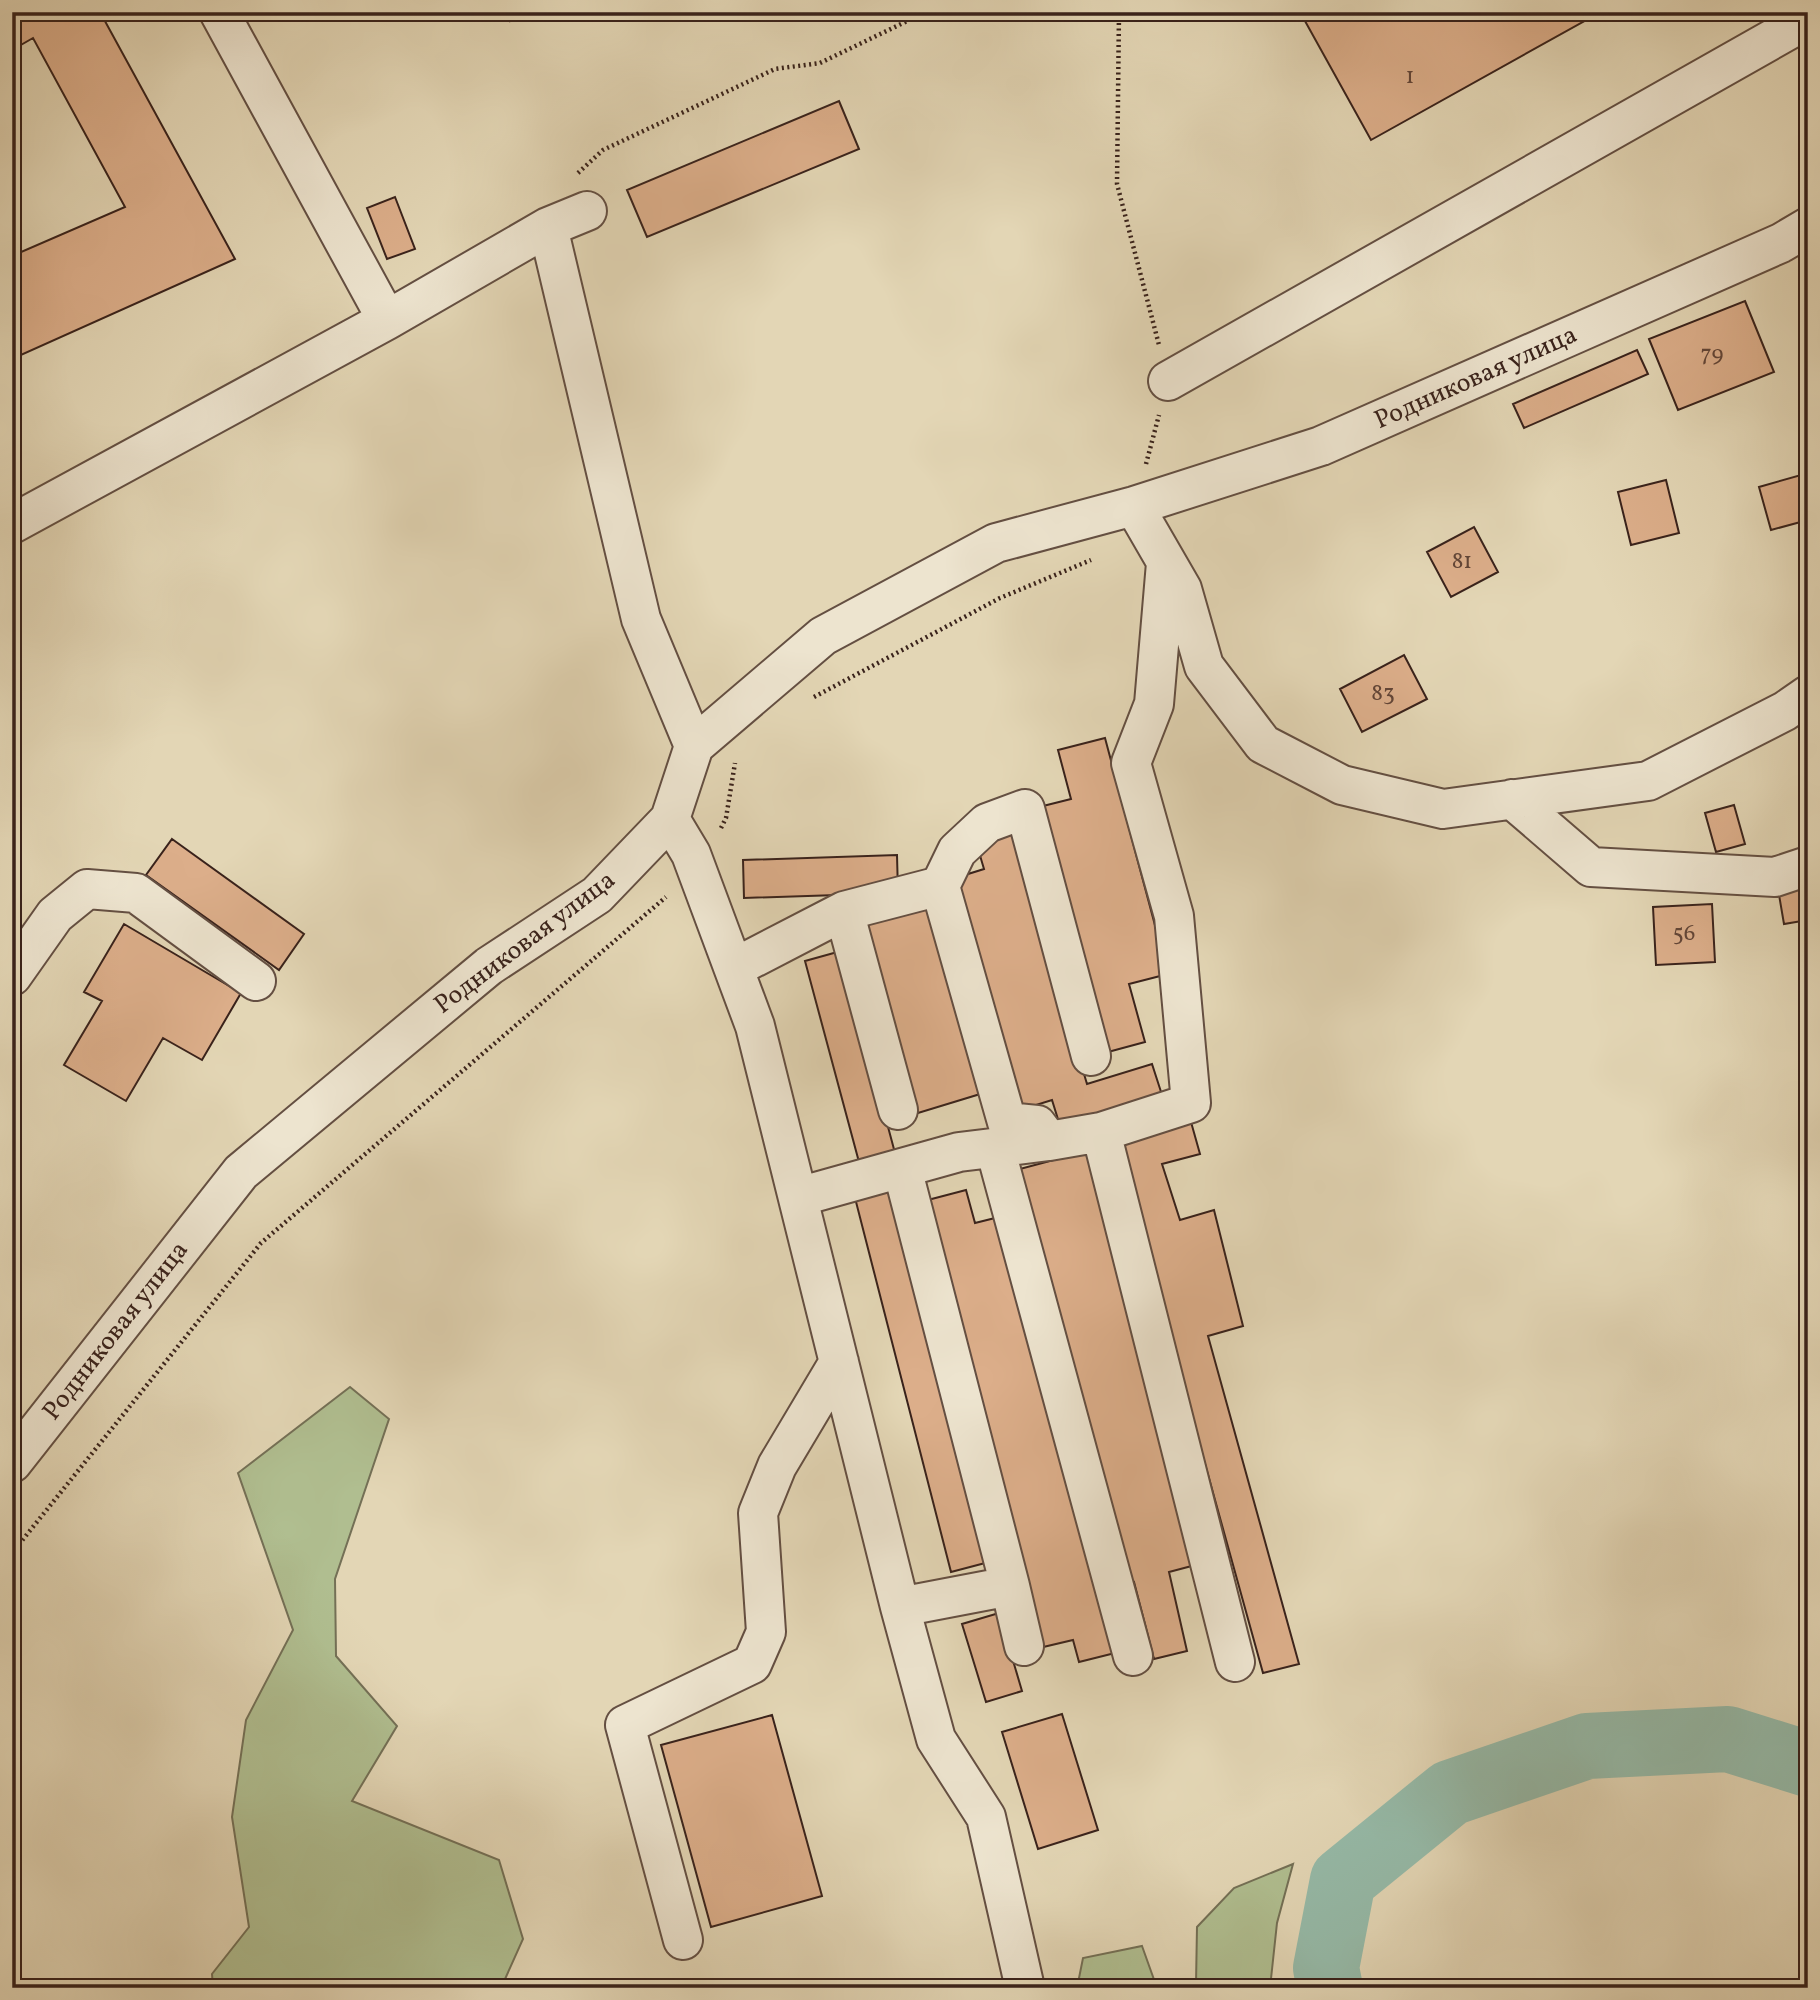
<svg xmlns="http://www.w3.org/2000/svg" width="1820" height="2000" font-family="Vollkorn,serif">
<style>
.green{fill:#b0be90;stroke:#747056;stroke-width:2}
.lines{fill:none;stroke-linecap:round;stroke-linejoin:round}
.river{stroke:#96baa8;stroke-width:66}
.building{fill:#dcae8a;stroke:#39221b;stroke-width:2}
.minor-casing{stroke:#644f42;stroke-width:42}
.path{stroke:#39221b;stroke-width:4.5;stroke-dasharray:2 3.5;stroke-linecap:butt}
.minor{stroke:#ede4cf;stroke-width:38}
.labels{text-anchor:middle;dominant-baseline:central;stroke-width:5;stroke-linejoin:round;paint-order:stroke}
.number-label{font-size:23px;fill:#624537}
.street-label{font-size:26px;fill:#39221b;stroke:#ede4cf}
</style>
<rect width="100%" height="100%" fill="#e3d6b5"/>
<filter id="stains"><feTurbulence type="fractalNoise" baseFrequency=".00286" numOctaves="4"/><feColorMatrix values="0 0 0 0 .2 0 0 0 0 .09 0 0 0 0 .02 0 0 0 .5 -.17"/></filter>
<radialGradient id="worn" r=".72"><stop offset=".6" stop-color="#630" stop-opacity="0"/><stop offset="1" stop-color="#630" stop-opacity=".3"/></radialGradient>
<path class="green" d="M 350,1387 L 389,1419 L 335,1579 L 336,1656 L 397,1726 L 352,1801 L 499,1860 L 523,1939 L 501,1988 L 213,1988 L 212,1974 L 249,1927 L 232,1817 L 246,1720 L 293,1630 L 238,1473 Z
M 1293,1864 L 1277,1923 L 1270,1988 L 1189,1988 L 1196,1984 L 1197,1927 L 1234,1888 Z
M 1142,1946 L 1157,1988 L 1077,1988 L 1083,1958 Z"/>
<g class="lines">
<path class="river" d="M 1330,1988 L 1326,1968 L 1343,1880 L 1450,1793 L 1587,1746 L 1728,1739 L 1808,1764"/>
</g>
<path class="building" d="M 12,12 L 100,12 L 235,259 L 12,359 L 12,256 L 125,207 L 33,38 L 12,50 Z
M 505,12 L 525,12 L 510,21 Z
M 1300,12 L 1596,12 L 1597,14 L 1371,140 Z
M 839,101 L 859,149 L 647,237 L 627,190 Z
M 395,197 L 415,249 L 387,259 L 367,208 Z
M 1745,301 L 1774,372 L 1678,410 L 1649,339 Z
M 1637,350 L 1648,374 L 1524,428 L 1513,404 Z
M 1808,473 L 1808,520 L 1771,530 L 1759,487 Z
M 1666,480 L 1679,533 L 1631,545 L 1618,492 Z
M 1474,527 L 1498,572 L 1451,597 L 1427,552 Z
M 1404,655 L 1427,699 L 1362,732 L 1340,689 Z
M 1105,738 L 1168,974 L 1129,984 L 1145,1042 L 1108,1052 L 1043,806 L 1071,799 L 1058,750 Z
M 1734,805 L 1745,844 L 1716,852 L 1705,813 Z
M 1012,831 L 1087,1084 L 1152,1064 L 1163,1098 L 1061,1129 L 1052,1100 L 1020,1110 L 952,879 L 984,869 L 976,842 Z
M 172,839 L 304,934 L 279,970 L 146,875 Z
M 897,855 L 898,893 L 744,898 L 743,860 Z
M 1808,878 L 1808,920 L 1784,924 L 1777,883 Z
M 933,904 L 990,1091 L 918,1113 L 862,925 Z
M 1712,904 L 1715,962 L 1656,965 L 1653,907 Z
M 124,924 L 241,993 L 202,1060 L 163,1038 L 126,1101 L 64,1065 L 102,1001 L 84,992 Z
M 841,951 L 895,1153 L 859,1162 L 805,961 Z
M 1191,1122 L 1200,1154 L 1162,1164 L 1180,1220 L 1214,1210 L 1243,1326 L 1208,1336 L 1299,1664 L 1263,1673 L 1116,1143 Z
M 1095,1149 L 1203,1563 L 1169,1572 L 1187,1651 L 1154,1659 L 1134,1582 L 1123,1585 L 1016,1170 Z
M 892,1184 L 989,1562 L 951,1572 L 854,1194 Z
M 966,1190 L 975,1223 L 1003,1216 L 1115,1653 L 1079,1662 L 1073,1640 L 1039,1648 L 924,1201 Z
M 999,1613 L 1022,1691 L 986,1702 L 962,1624 Z
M 1062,1714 L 1098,1830 L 1038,1849 L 1002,1732 Z
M 772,1715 L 822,1896 L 711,1927 L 661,1745 Z"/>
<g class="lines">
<g class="minor-casing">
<path id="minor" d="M 548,227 L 641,619 L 694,746
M 387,320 L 548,227 L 587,211
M 1168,381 L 1808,19
M 1134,506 L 1182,589 L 1204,666 L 1263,744 L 1342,785 L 1443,809 L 1648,781 L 1785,711 L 1808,695
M 12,524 L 387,320 L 219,12
M 1512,799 L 1591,867 L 1775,877 L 1808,866
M 670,819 L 691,854 L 755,1026 L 900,1607 L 936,1739 L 986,1817 L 1025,1988
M 844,911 L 898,1110
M 734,968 L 844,911 L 940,886 L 957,851 L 987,823 L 1025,809 L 1091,1056
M 12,976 L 55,915 L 87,889 L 136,893 L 256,981
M 1101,1132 L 1191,1103 L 1174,916 L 1131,763 L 1154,704 L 1166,563
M 1049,1141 L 1101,1132 L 1235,1662
M 995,1148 L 1133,1656
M 798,1197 L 959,1152 L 1049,1141 L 1037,1125 L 1007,1122 L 940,886
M 12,1463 L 241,1172 L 489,966 L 597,895 L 670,819 L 694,746 L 823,636 L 996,543 L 1134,506 L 1321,446 L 1781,243 L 1808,227
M 1010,1586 L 1024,1646
M 900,1607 L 1010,1586 L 902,1168
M 683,1940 L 625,1725 L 752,1664 L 766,1632 L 758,1513 L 777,1466 L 839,1362"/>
</g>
<path class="path" d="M 1119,12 L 1117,184 L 1159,345
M 578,173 L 603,150 L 775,69 L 820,63 L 926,12
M 1146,464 L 1159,415
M 814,697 L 1000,598 L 1091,560
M 721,828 L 726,818 L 735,763
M 12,1553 L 261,1243 L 666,897"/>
<use href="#minor" class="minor"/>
</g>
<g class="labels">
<g class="number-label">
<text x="1410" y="77">1</text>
<text x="1712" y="355">79</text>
<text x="1462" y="562">81</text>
<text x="1383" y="694">83</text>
<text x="1684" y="934">56</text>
</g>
<g class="street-label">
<text transform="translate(1476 378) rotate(-24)">Родниковая улица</text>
<text transform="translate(525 943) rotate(-37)">Родниковая улица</text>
<text transform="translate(116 1331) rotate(-52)">Родниковая улица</text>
</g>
</g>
<rect width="1820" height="2000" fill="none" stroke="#e3d6b5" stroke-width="42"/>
<rect x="14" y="14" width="1792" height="1972" fill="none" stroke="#39221b" stroke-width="3.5"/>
<rect x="21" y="21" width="1778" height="1958" fill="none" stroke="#39221b" stroke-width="2"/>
<rect width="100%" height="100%" filter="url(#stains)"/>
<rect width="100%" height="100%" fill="url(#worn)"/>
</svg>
